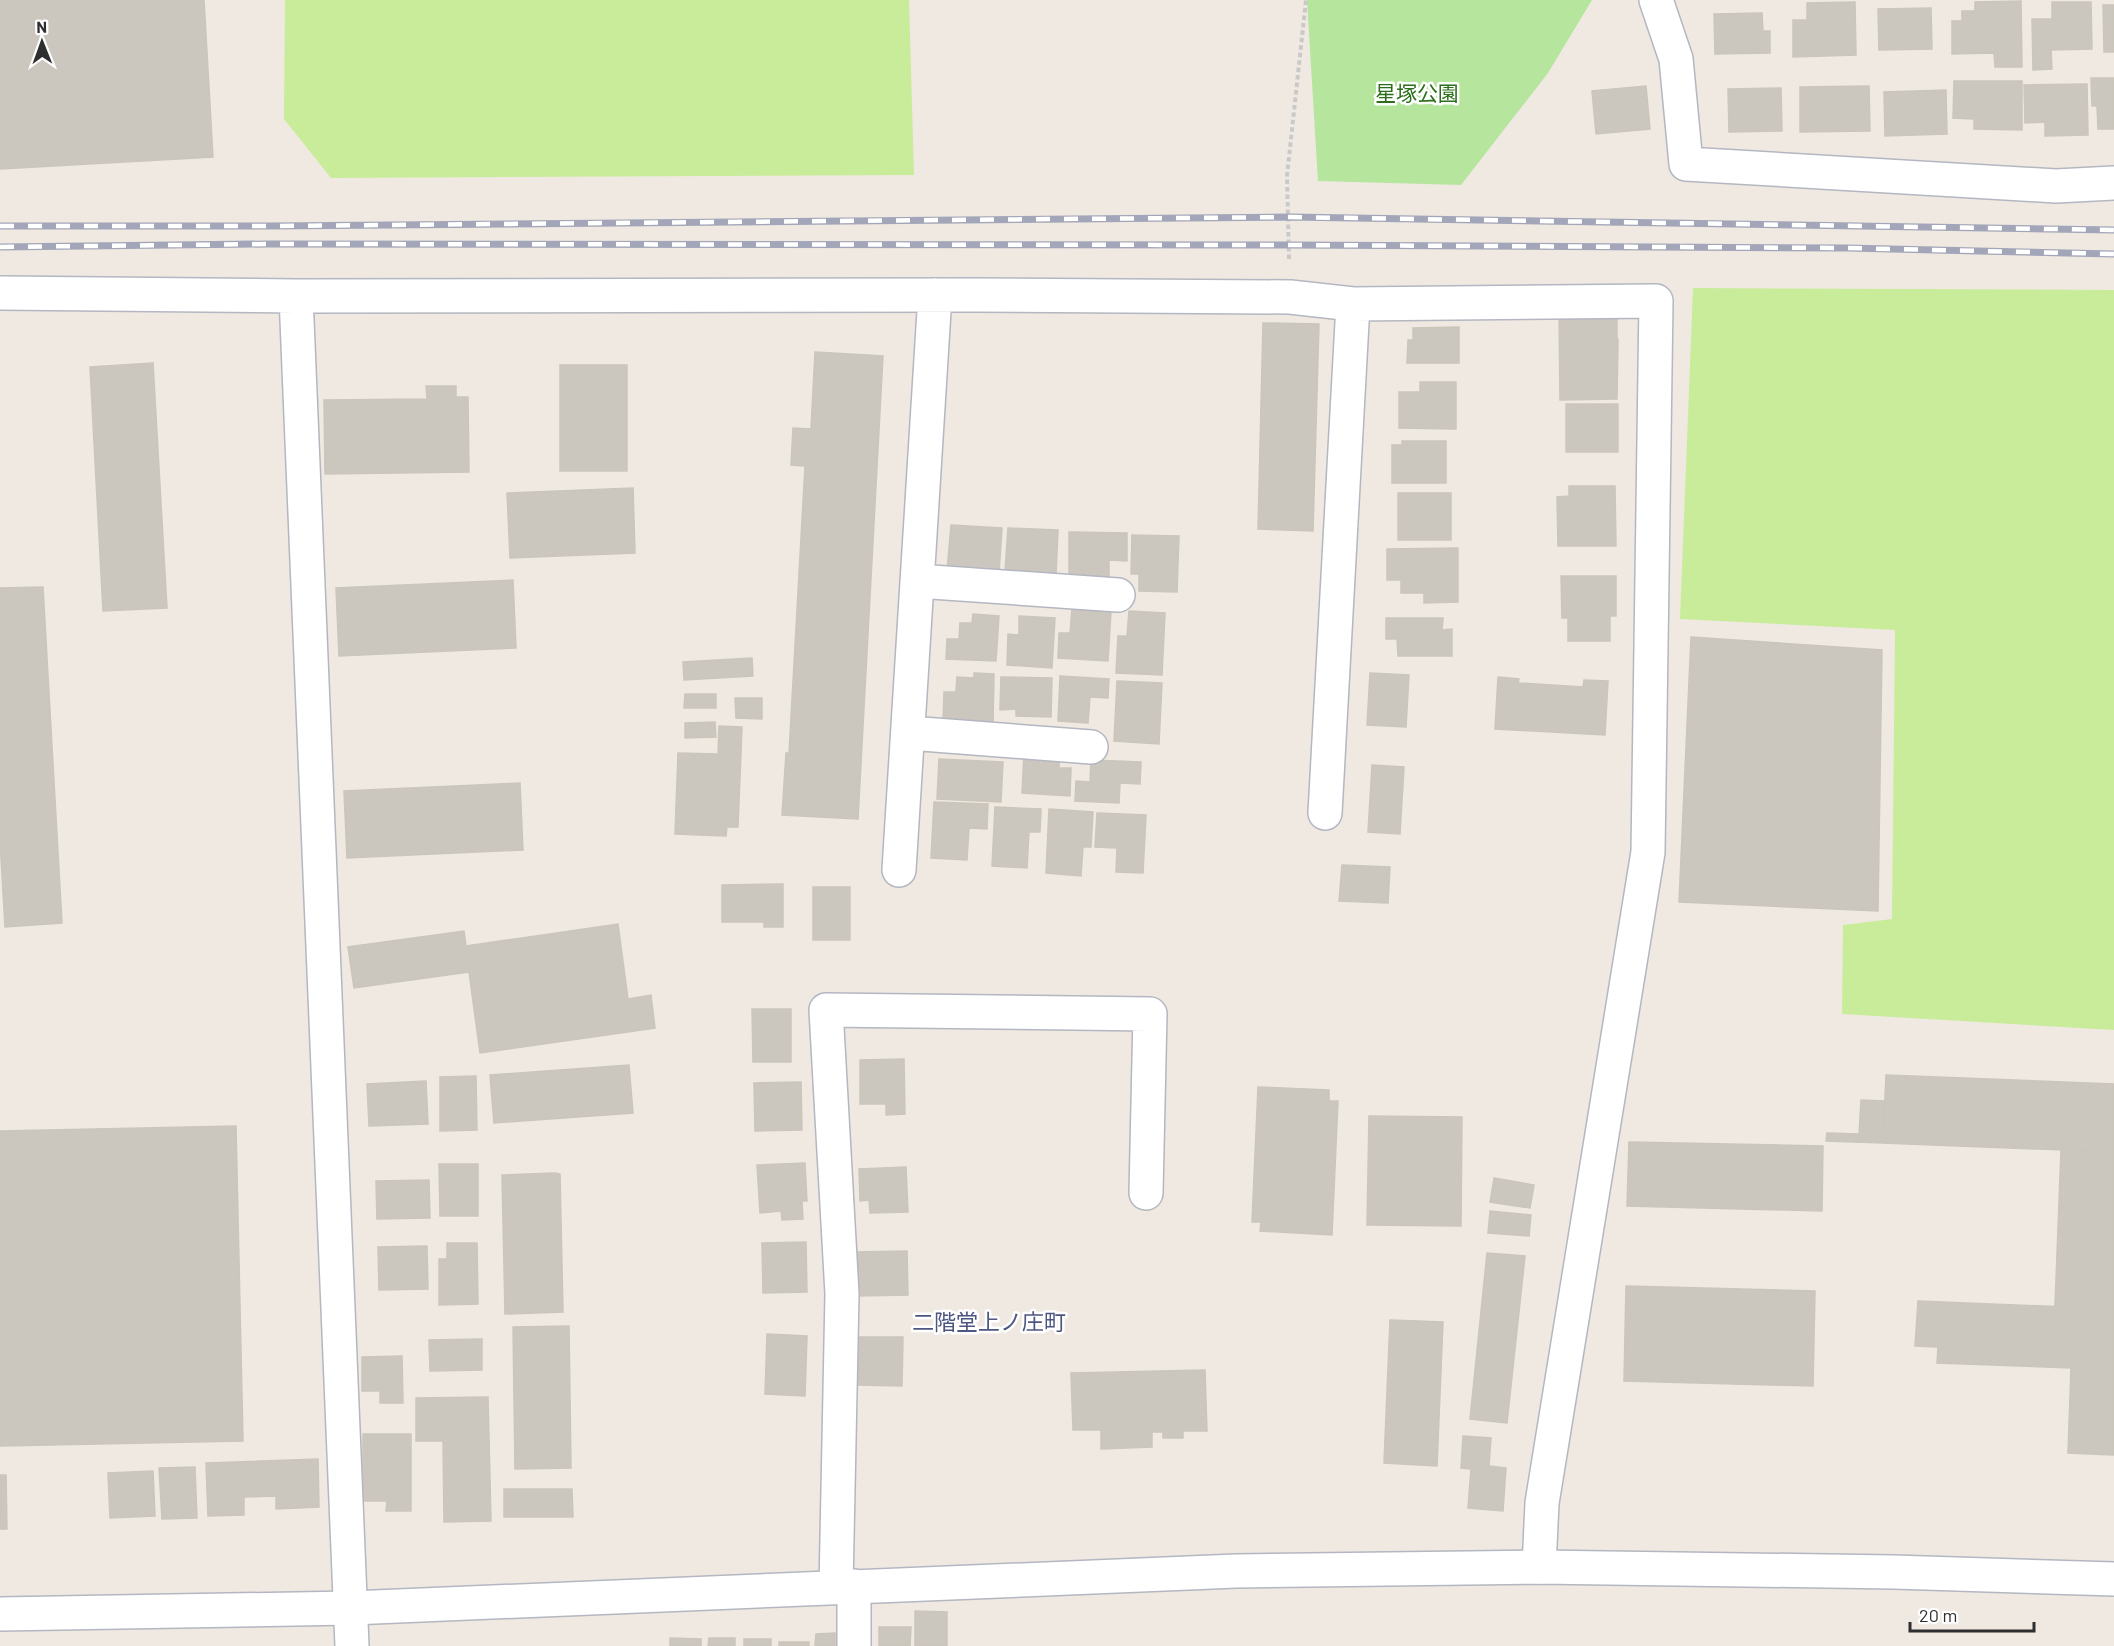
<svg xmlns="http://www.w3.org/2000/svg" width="2114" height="1646" font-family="Barlow,'Noto Sans JP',sans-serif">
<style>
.green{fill:#b6e59e}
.pitch{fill:#c9ec9a}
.building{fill:#cbc7bf;stroke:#cbc5ba;stroke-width:1.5}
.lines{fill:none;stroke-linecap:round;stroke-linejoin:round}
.street-casing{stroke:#b4b7c1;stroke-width:36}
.secondary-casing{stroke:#b4b7c1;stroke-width:36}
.path{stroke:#c9c9c9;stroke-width:4;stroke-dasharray:4.5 3;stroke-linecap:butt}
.street{stroke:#fff;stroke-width:33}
.secondary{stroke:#fff;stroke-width:33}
.rail-casing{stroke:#a3a6b8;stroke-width:7}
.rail{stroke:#fff;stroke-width:4.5;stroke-dasharray:14;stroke-linecap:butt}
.labels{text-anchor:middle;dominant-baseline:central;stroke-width:5;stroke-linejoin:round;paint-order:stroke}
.park-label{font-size:21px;fill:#2c6e1b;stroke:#fff}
.neighbourhood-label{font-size:22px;fill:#4d5680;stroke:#fff}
</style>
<rect width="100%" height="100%" fill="#efe9e1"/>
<path class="green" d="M 1307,0 L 1592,0 L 1548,73 L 1461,185 L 1318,181 Z"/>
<path class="pitch" d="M 285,0 L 909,0 L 914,175 L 331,178 L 284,119 Z
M 1693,288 L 2114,290 L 2114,1030 L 1842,1014 L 1843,925 L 1892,919 L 1895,630 L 1680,619 Z"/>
<path class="building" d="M 0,0 L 204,0 L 213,157 L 0,169 Z
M 2021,1 L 2022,67 L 1995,67 L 1994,53 L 1952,54 L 1952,21 L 1962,21 L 1962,11 L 1975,11 L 1975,2 Z
M 1855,2 L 1856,55 L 1793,57 L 1793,20 L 1807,20 L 1807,3 Z
M 2052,2 L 2091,2 L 2092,49 L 2051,50 L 2052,69 L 2033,70 L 2032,19 L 2052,19 Z
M 2103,5 L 2114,5 L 2114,52 L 2104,52 Z
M 1931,8 L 1932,49 L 1879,50 L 1878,9 Z
M 1762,13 L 1763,31 L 1770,31 L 1770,53 L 1715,54 L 1714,14 Z
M 2091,78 L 2114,78 L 2114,129 L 2098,129 L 2097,106 L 2092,106 Z
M 1954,81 L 2022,81 L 2022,130 L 1974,129 L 1974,119 L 1953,118 Z
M 2087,84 L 2088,135 L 2045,136 L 2045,122 L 2025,123 L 2024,85 Z
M 1646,86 L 1650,129 L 1596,134 L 1592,91 Z
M 1869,86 L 1870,131 L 1800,132 L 1800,87 Z
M 1781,88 L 1782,131 L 1729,132 L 1728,89 Z
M 1946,90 L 1947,134 L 1885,136 L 1884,92 Z
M 1559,311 L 1617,311 L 1617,339 L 1618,339 L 1617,399 L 1560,400 Z
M 1263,323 L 1319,324 L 1313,531 L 1258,529 Z
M 1459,327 L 1459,363 L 1407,363 L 1408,340 L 1413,340 L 1413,328 Z
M 815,352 L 883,356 L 858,819 L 782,815 L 786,753 L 789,753 L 805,466 L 791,465 L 793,428 L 811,429 Z
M 153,363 L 167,608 L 103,611 L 90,367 Z
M 560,365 L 627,365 L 627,471 L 560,471 Z
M 1420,382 L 1456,382 L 1456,429 L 1399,428 L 1399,392 L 1420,392 Z
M 426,386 L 456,386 L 456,397 L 468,397 L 469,472 L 325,474 L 324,400 L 427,399 Z
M 1566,404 L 1618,404 L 1618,452 L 1566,452 Z
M 1402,441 L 1446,441 L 1446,483 L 1392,483 L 1392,445 L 1402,445 Z
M 1569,486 L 1615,486 L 1616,546 L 1558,546 L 1557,497 L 1569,496 Z
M 633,488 L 635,553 L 510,558 L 507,493 Z
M 1398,493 L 1451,493 L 1451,540 L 1398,540 Z
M 951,525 L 1002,528 L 999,573 L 947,571 Z
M 1008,528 L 1058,530 L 1056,575 L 1005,572 Z
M 1069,532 L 1127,533 L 1127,561 L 1109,560 L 1109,586 L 1079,586 L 1079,575 L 1069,575 Z
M 1132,535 L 1179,536 L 1177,592 L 1139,591 L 1139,574 L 1131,574 Z
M 1458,548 L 1458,602 L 1424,603 L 1424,593 L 1401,593 L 1401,580 L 1387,580 L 1387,549 Z
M 1561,576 L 1616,576 L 1616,616 L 1610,616 L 1610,641 L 1568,641 L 1568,618 L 1562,618 Z
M 513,580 L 516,648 L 339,656 L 336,588 Z
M 43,587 L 62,923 L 5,927 L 0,840 L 0,588 Z
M 1072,609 L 1111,611 L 1108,661 L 1058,658 L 1059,633 L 1070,633 Z
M 1129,611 L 1165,613 L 1162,675 L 1116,673 L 1118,636 L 1127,636 Z
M 973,614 L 999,616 L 996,661 L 946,659 L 947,639 L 959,639 L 960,623 L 972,623 Z
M 1019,616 L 1055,618 L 1052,668 L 1007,665 L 1008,634 L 1019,635 Z
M 1386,618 L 1443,618 L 1442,630 L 1452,629 L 1452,656 L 1398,656 L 1397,639 L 1386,639 Z
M 1691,637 L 1882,650 L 1878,911 L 1679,902 Z
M 752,658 L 753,676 L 684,680 L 683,662 Z
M 974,673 L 994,674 L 993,724 L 943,723 L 944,692 L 956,692 L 957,677 L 974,678 Z
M 1370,673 L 1409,675 L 1406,727 L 1367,725 Z
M 1060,676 L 1109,679 L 1108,698 L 1090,697 L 1088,723 L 1058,721 Z
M 1001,677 L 1052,678 L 1051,717 L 1016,716 L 1016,709 L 1000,710 Z
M 1498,677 L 1519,679 L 1518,683 L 1583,687 L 1584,680 L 1608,681 L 1605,735 L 1495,729 Z
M 1117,681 L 1162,683 L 1159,744 L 1114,741 Z
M 685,694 L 716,694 L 716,708 L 684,708 Z
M 735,698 L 762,698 L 762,719 L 736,718 Z
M 715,722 L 716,737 L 685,738 L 685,723 Z
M 719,726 L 742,727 L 738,827 L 727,827 L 726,836 L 675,834 L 678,753 L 718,754 Z
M 1024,753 L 1059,755 L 1059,768 L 1071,768 L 1070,796 L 1022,793 Z
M 939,759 L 1003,762 L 1001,802 L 937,799 Z
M 1091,760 L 1141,762 L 1140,784 L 1120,783 L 1119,803 L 1075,801 L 1076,781 L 1090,782 Z
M 1372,765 L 1404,767 L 1400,834 L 1368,832 Z
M 520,783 L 523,850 L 347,858 L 344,791 Z
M 934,802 L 988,804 L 987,829 L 969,828 L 967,860 L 931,858 Z
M 995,807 L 1041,809 L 1040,832 L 1029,832 L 1027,868 L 992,866 Z
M 1049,809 L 1093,812 L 1091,847 L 1083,847 L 1081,876 L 1046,873 Z
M 1097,813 L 1146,815 L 1143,873 L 1116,872 L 1117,848 L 1095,847 Z
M 1342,865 L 1390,867 L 1388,903 L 1339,901 Z
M 783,884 L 783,927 L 764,927 L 764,922 L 722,922 L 722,885 Z
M 813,887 L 850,887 L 850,940 L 813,940 Z
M 618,924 L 628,999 L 651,995 L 655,1028 L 480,1053 L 469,972 L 354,988 L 348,947 L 464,931 L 466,946 Z
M 752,1009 L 791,1009 L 791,1062 L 753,1062 Z
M 904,1059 L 905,1114 L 886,1115 L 886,1104 L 860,1104 L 860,1060 Z
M 629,1065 L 633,1113 L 494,1123 L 490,1075 Z
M 1886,1075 L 2114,1084 L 2114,1152 L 1883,1143 Z
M 476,1076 L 477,1130 L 440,1131 L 440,1077 Z
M 426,1081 L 428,1124 L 369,1126 L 367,1084 Z
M 801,1082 L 802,1130 L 755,1131 L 754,1083 Z
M 1258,1087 L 1329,1090 L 1329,1101 L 1338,1101 L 1332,1235 L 1260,1231 L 1261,1222 L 1252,1222 Z
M 1861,1100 L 1884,1101 L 1883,1143 L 1826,1141 L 1827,1133 L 1859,1134 Z
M 1369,1116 L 1462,1117 L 1461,1226 L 1367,1225 Z
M 236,1126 L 243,1441 L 0,1446 L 0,1131 Z
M 1629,1142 L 1823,1146 L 1822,1211 L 1627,1206 Z
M 2061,1150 L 2114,1152 L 2114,1292 L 2068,1290 L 2067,1307 L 2055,1306 Z
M 805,1163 L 807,1201 L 802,1201 L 803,1219 L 782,1220 L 781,1211 L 760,1213 L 757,1165 Z
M 439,1164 L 478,1164 L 478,1216 L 440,1216 Z
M 906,1167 L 908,1212 L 870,1213 L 869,1200 L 860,1201 L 859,1169 Z
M 555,1173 L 560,1174 L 563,1312 L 505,1314 L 502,1175 Z
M 1494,1178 L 1534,1185 L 1530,1208 L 1490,1202 Z
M 429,1180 L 430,1218 L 377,1219 L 376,1181 Z
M 1490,1211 L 1531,1215 L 1529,1236 L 1488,1233 Z
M 806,1242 L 807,1292 L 763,1293 L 762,1243 Z
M 447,1243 L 477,1243 L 478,1304 L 439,1305 L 439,1259 L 447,1259 Z
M 427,1246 L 428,1289 L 379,1290 L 378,1247 Z
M 907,1251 L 908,1295 L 857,1296 L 856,1252 Z
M 1487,1253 L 1525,1256 L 1507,1423 L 1470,1419 Z
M 1626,1286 L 1815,1291 L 1813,1386 L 1624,1381 Z
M 2068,1290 L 2114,1292 L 2114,1455 L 2068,1453 L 2071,1368 L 1937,1363 L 1938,1347 L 1915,1346 L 1918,1301 L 2067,1307 Z
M 1390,1320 L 1443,1322 L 1437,1466 L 1384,1463 Z
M 569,1326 L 571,1468 L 515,1469 L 513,1327 Z
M 767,1334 L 807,1336 L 805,1396 L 765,1394 Z
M 859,1337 L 903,1337 L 902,1386 L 858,1385 Z
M 482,1339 L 482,1370 L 430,1371 L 429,1340 Z
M 402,1356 L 403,1403 L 380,1403 L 380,1391 L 362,1391 L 362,1357 Z
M 1205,1370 L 1207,1431 L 1183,1431 L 1183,1438 L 1163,1438 L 1163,1432 L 1152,1432 L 1152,1447 L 1101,1449 L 1101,1430 L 1073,1430 L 1071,1373 Z
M 488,1397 L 491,1521 L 444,1522 L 443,1441 L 416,1441 L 416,1398 Z
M 363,1434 L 411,1434 L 411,1511 L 386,1511 L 387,1501 L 363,1501 Z
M 1463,1436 L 1491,1438 L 1489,1466 L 1506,1468 L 1503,1511 L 1468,1508 L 1471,1469 L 1461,1468 Z
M 318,1459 L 319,1507 L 276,1509 L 276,1496 L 244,1497 L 244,1515 L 208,1516 L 206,1463 Z
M 195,1467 L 197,1518 L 162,1519 L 159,1468 Z
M 153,1471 L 155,1516 L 110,1518 L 108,1473 Z
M 0,1475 L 6,1475 L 7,1529 L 0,1529 Z
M 504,1489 L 572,1489 L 573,1517 L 504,1517 Z
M 915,1611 L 947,1612 L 947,1646 L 915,1646 Z
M 879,1627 L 911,1627 L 910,1646 L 879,1646 Z
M 835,1633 L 835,1646 L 815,1646 L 816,1634 Z
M 670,1638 L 701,1639 L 701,1646 L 670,1646 Z
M 709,1638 L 735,1638 L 735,1646 L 708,1646 Z
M 744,1639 L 771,1639 L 771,1646 L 744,1646 Z
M 779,1642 L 809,1642 L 809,1646 L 779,1646 Z"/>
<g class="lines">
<g class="street-casing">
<path id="street" d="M 1656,0 L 1676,59 L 1686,164 L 2056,186 L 2114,183
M 0,293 L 296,296 L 977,295 L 1290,297 L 1353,304 L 1656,301 L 1648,852 L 1542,1503 L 1539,1567
M 296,296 L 352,1646
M 917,581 L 1118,595
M 909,733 L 1091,747
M 1325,813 L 1353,304
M 899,870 L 935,295
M 836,1587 L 842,1294 L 826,1010 L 1150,1014 L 1146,1193
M 854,1646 L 854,1586"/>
</g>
<g class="secondary-casing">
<path id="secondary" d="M 0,1614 L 351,1608 L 1236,1571 L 1539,1567 L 1894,1572 L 2114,1579"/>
</g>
<path class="path" d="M 1289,259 L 1287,176 L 1306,0"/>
<use href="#street" class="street"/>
<use href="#secondary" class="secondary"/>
<g class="rail-casing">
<path id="rail" d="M 0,226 L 271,226 L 1290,217 L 2114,230
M 0,247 L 267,244 L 1289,245 L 1847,248 L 2114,254"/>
</g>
<use href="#rail" class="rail"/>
</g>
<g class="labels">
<g class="park-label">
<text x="1417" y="92">星塚公園</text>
</g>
<g class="neighbourhood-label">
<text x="989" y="1321">二階堂上ノ庄町</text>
</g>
</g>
<g transform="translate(42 42) rotate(359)" stroke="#ffffff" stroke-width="4.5" paint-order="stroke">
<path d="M0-4.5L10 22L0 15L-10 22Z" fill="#2e2e2e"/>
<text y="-9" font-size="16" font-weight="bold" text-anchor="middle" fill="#2e2e2e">N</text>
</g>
<path d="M1910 1622v9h124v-9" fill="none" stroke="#2e2e2e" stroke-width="3"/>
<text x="1919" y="1622" font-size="18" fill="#2e2e2e" stroke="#ffffff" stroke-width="4.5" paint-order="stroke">20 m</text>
</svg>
